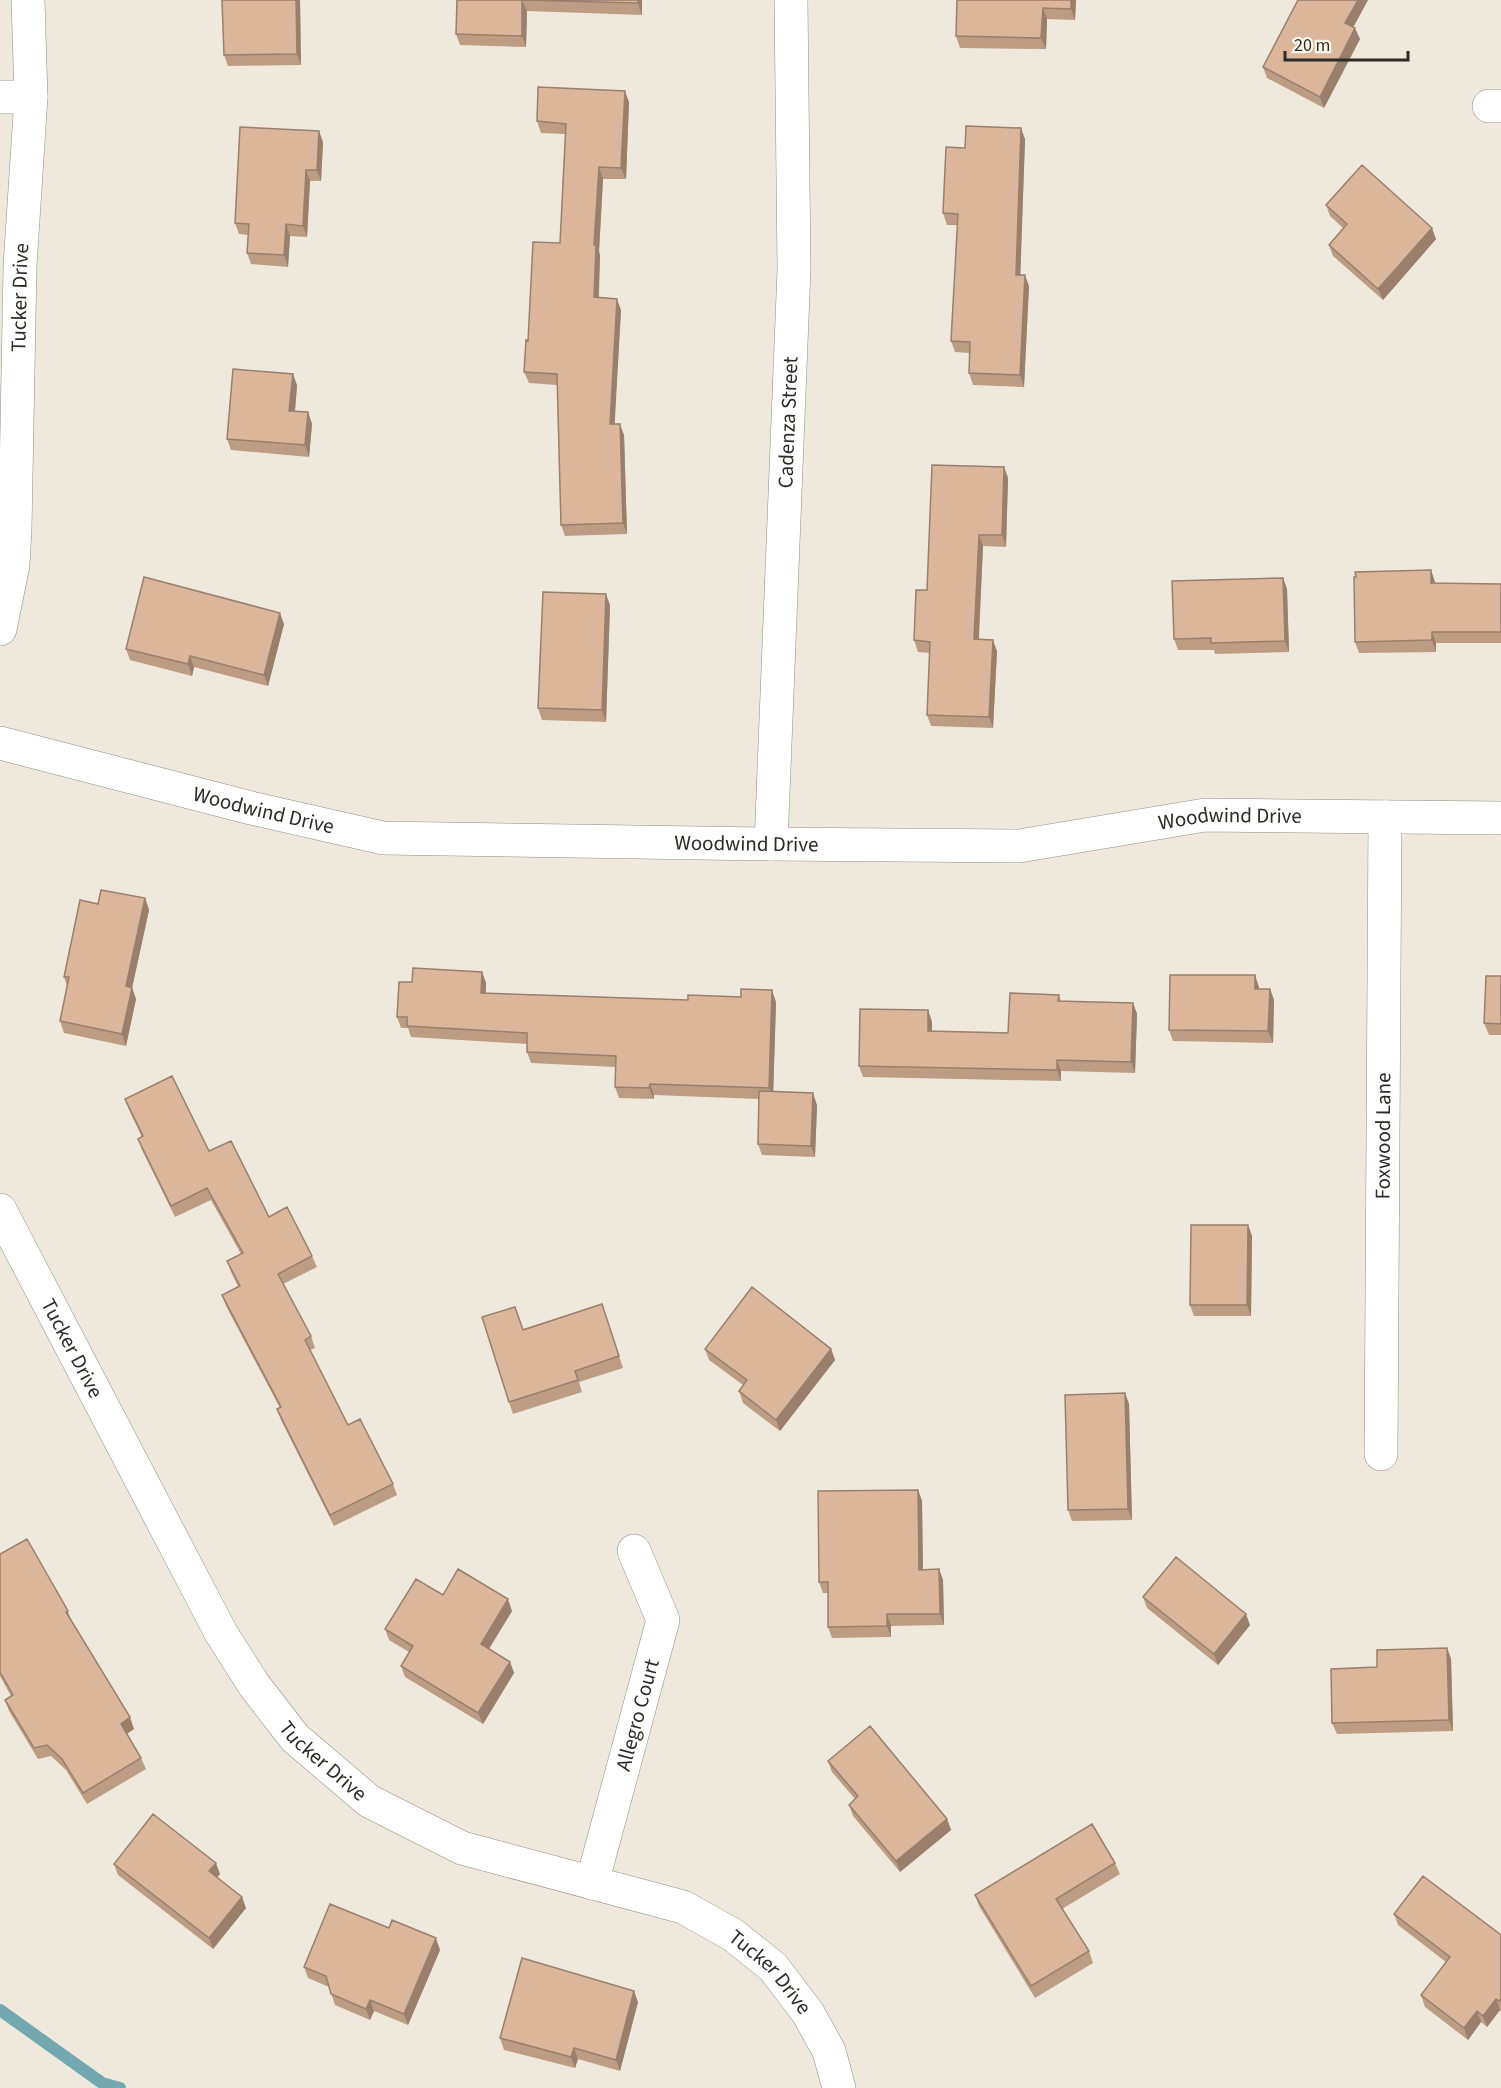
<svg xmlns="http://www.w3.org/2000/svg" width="1501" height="2088" font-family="'Source Sans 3',sans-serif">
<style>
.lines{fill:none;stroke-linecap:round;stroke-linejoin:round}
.stream{stroke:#74a8b1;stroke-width:12}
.minor-casing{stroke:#938e82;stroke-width:34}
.minor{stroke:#fff;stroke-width:33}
.wall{fill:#bc9d84}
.shaded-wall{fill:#997f6c}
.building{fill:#dbb69a;stroke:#997f6c;stroke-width:1.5}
.labels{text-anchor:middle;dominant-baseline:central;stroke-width:5;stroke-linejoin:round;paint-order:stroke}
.street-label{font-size:21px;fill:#2d2b26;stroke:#fcf6e9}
</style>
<rect width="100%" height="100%" fill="#eee9dc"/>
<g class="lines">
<path class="stream" d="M 0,2010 L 102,2083 L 120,2088"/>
<g class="minor-casing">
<g id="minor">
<path d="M 0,97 L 31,97"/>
<path d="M 1489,106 L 1501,106"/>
<path id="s1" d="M 0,629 L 13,565 L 15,529 L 20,266 L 31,97 L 28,0"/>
<path id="s2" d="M 0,743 L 251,808 L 383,838 L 771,844 L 1019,846 L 1205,815 L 1501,818"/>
<path id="s3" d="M 771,844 L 794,269 L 791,0"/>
<path id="s4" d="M 0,1210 L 221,1633 L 254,1685 L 295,1738 L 369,1801 L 462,1848 L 683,1907 L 733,1935 L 773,1967 L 808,2013 L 829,2051 L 839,2088"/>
<path id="s5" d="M 1381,1454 L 1385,817"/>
<path id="s6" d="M 592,1883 L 663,1620 L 634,1551"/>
</g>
</g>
<use href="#minor" class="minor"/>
</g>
<path class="wall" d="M 300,0 L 301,65 L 228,66 L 224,55 Z
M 457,0 L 642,0 L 642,15 L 527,11 L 526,47 L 460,45 L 456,34 Z
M 957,0 L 1076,0 L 1075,20 L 1047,19 L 1046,49 L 960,48 L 956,36 Z
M 1298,0 L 1368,0 L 1353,27 L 1360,39 L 1324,108 L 1267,78 L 1263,67 Z
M 629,102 L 626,179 L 603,179 L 599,251 L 600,256 L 599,297 L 621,310 L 614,424 L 624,435 L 627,534 L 565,536 L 561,525 L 557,385 L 529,383 L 524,372 L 528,341 L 560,243 L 565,134 L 541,133 L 537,121 Z
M 1025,139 L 1020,275 L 1029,286 L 1024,387 L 973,385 L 969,373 L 970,353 L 955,352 L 951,341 L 958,225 L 947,225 L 943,213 L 965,148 Z
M 323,142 L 321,181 L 310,181 L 307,237 L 290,236 L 288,267 L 251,264 L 247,253 L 248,235 L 239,234 L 235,223 Z
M 1326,205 L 1436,239 L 1383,300 L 1333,256 L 1329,245 L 1343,228 L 1330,216 Z
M 297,385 L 295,412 L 308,412 L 312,424 L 309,457 L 231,450 L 227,439 Z
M 1004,467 L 1008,478 L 1006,547 L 983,546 L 979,639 L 997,651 L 993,728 L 931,726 L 927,715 L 930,653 L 918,652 L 914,640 L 927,590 Z
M 1431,570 L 1435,583 L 1501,584 L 1501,643 L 1436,643 L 1436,652 L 1359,653 L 1355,642 Z
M 1283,578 L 1287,589 L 1289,652 L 1215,654 L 1214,650 L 1178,650 L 1174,639 Z
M 610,605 L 606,722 L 542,720 L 538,708 Z
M 284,624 L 268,686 L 194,667 L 192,676 L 130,660 L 126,649 Z
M 145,898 L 149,910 L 132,988 L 136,999 L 126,1046 L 64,1033 L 60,1021 L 67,986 L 64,977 L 98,904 Z
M 482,972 L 486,983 L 486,993 L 688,1000 L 776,1002 L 773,1092 L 817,1105 L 815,1157 L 762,1155 L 758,1144 L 759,1099 L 654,1095 L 654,1099 L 619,1098 L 615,1087 L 615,1067 L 531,1063 L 527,1052 L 527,1044 L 411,1037 L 408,1028 L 401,1028 L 397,1017 L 412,982 Z
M 1501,976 L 1501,1035 L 1489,1035 L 1484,1023 Z
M 1259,987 L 1259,989 L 1270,989 L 1274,1000 L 1273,1043 L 1173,1041 L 1169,1030 Z
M 1059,995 L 1061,1001 L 1133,1003 L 1137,1014 L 1135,1073 L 1061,1071 L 1061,1081 L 863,1077 L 859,1066 L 928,1010 L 932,1022 L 932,1031 L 1008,1033 Z
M 125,1099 L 209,1151 L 269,1217 L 312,1256 L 317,1267 L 283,1284 L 311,1336 L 315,1348 L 310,1350 L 348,1425 L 393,1484 L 397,1495 L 334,1526 L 281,1420 L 277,1409 L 280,1408 L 226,1306 L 222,1295 L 238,1286 L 231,1272 L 227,1261 L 241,1254 L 211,1200 L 175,1217 L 142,1150 L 138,1139 L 142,1137 L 129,1110 Z
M 1248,1225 L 1252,1236 L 1251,1316 L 1194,1316 L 1190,1305 Z
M 602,1304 L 623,1368 L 579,1382 L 582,1392 L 513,1414 L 509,1402 L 523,1329 Z
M 705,1349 L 831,1349 L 835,1360 L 780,1431 L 743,1403 L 739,1391 L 743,1385 L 709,1360 Z
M 1125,1393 L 1129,1404 L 1132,1520 L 1072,1521 L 1068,1510 Z
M 918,1490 L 922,1501 L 923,1570 L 939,1569 L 943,1580 L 944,1625 L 891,1626 L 891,1637 L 832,1638 L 828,1627 L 828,1593 L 823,1593 L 819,1582 Z
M 0,1554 L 68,1611 L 71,1620 L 134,1729 L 127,1734 L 141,1758 L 146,1769 L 87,1804 L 66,1770 L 51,1756 L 38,1759 L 9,1711 L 5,1700 L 11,1696 L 0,1676 Z
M 443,1595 L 512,1611 L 489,1649 L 510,1662 L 514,1673 L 483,1724 L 405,1677 L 401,1666 L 409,1652 L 389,1640 L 385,1629 Z
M 1143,1597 L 1250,1625 L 1218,1665 L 1147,1608 Z
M 1447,1648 L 1451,1659 L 1453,1731 L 1337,1734 L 1332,1723 L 1377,1667 Z
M 828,1761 L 947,1819 L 951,1830 L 900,1872 L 853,1816 L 849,1805 L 855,1799 L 832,1772 Z
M 1115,1863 L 1120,1874 L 1062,1909 L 1089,1951 L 1093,1963 L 1035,1998 L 979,1906 L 975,1895 Z
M 114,1864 L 220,1874 L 217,1877 L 246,1908 L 213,1949 L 118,1875 Z
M 1394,1914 L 1501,1935 L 1501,2011 L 1500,2010 L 1487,2027 L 1481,2022 L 1468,2040 L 1425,2007 L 1421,1995 L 1446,1962 L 1398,1925 Z
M 440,1950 L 408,2025 L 374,2011 L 370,2020 L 335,2005 L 329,1987 L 308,1978 L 304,1967 Z
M 638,2002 L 620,2071 L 578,2059 L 575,2068 L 504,2050 L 500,2038 Z"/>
<path class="shaded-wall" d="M 296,0 L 300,0 L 301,65 L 297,54 Z
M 522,0 L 527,11 L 526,47 L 522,36 Z
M 638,0 L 642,0 L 642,15 L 638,3 Z
M 1071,0 L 1076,0 L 1075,20 L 1071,9 Z
M 1358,0 L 1368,0 L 1349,35 L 1345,23 Z
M 1043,8 L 1047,19 L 1046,49 L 1041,38 Z
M 1355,28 L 1360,39 L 1324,108 L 1320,97 Z
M 625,91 L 629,102 L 626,179 L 621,168 Z
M 1021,128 L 1025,139 L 1020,286 L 1016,275 Z
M 319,131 L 323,142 L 321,181 L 317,170 Z
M 599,167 L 603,179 L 599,251 L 600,256 L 598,308 L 594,297 L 594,245 Z
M 306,170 L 310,181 L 307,237 L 303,226 Z
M 286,224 L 290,236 L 288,267 L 284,255 Z
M 1432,228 L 1436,239 L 1383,300 L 1378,289 Z
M 1025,275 L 1029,286 L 1024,387 L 1020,375 Z
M 617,299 L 621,310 L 614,436 L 610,424 Z
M 293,374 L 297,385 L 294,422 L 289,411 Z
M 308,412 L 312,424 L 309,457 L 305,445 Z
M 620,424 L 624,435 L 627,534 L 623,523 Z
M 1004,467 L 1008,478 L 1006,547 L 1002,535 Z
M 979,535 L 983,546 L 978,650 L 974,639 Z
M 1431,570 L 1435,582 L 1435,594 L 1431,583 Z
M 1283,578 L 1287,589 L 1289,652 L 1285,641 Z
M 606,594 L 610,605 L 606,722 L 602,710 Z
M 280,613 L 284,624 L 268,686 L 264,675 Z
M 1432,632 L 1436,643 L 1436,652 L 1432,640 Z
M 993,640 L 997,651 L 993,728 L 989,717 Z
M 190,656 L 194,667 L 192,676 L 188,664 Z
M 145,898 L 149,910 L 132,988 L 136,999 L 126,1046 L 122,1034 L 126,986 Z
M 482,972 L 486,983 L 485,1004 L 481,993 Z
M 1255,975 L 1259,987 L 1259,1000 L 1255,989 Z
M 1270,989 L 1274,1000 L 1273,1043 L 1268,1031 Z
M 772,990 L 776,1002 L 773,1100 L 769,1088 Z
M 1133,1003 L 1137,1014 L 1135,1073 L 1131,1062 Z
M 928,1010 L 932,1022 L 932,1042 L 928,1031 Z
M 1057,1060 L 1061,1071 L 1061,1081 L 1057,1070 Z
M 650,1084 L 654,1095 L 654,1099 L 649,1088 Z
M 813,1093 L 817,1105 L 815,1157 L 811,1146 Z
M 1248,1225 L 1252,1236 L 1251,1316 L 1247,1305 Z
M 831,1349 L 835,1360 L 780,1431 L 776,1420 Z
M 1125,1393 L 1129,1404 L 1132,1520 L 1128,1509 Z
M 918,1490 L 922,1501 L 923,1581 L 919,1570 Z
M 939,1569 L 943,1580 L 944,1625 L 940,1614 Z
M 508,1599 L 512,1611 L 485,1655 L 481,1644 Z
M 887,1614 L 891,1626 L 891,1637 L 887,1626 Z
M 1246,1614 L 1250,1625 L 1218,1665 L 1214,1654 Z
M 1447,1648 L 1451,1659 L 1453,1731 L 1449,1720 Z
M 510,1662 L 514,1673 L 483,1724 L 478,1713 Z
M 130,1717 L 134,1729 L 125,1735 L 121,1724 Z
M 947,1819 L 951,1830 L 900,1872 L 896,1861 Z
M 216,1863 L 220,1874 L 213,1882 L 209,1871 Z
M 242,1897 L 246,1908 L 213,1949 L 209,1938 Z
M 436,1938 L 440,1950 L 408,2025 L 404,2014 Z
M 634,1991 L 638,2002 L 620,2071 L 616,2060 Z
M 1496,1999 L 1500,2010 L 1487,2027 L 1483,2016 Z
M 370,2000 L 374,2011 L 370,2020 L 366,2009 Z
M 1477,2011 L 1481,2022 L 1468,2040 L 1464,2028 Z
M 574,2048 L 578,2059 L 575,2068 L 571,2057 Z"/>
<path class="building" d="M 222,0 L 296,0 L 297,54 L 224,55 Z
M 457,0 L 638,0 L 638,3 L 522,0 L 522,36 L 456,34 Z
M 957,0 L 1071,0 L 1071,9 L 1043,8 L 1041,38 L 956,36 Z
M 1298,0 L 1358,0 L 1345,23 L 1355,28 L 1320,97 L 1263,67 Z
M 538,87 L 625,91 L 621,168 L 599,167 L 594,245 L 596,245 L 594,297 L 617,299 L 610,424 L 620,424 L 623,523 L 561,525 L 557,374 L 524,372 L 526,340 L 528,341 L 533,242 L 560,243 L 566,124 L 537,121 Z
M 966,126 L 1021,128 L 1016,275 L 1025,275 L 1020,375 L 969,373 L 970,342 L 951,341 L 958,214 L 943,213 L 946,147 L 965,148 Z
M 240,127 L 319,131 L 317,170 L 306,170 L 303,226 L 286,224 L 284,255 L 247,253 L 249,224 L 235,223 Z
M 1362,165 L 1432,228 L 1378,289 L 1329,245 L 1347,224 L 1326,205 Z
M 233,369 L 293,374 L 289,411 L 308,412 L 305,445 L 227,439 Z
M 932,465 L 1004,467 L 1002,535 L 979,535 L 974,639 L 993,640 L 989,717 L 927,715 L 930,642 L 914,640 L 916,590 L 927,590 Z
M 1431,570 L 1431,583 L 1501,584 L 1501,632 L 1432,632 L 1432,640 L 1355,642 L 1354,577 L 1356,577 L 1355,572 Z
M 144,577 L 280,613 L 264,675 L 190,656 L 188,664 L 126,649 Z
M 1283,578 L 1285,641 L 1211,643 L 1211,638 L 1174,639 L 1172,581 Z
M 543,592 L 606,594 L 602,710 L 538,708 Z
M 101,890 L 145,898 L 126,986 L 132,988 L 122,1034 L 60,1021 L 69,977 L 64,977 L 80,900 L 98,904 Z
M 413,968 L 482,972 L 481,993 L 688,1000 L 688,995 L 741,997 L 741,989 L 772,990 L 769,1088 L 650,1084 L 649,1088 L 615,1087 L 616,1056 L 527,1052 L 527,1033 L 407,1026 L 407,1017 L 397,1017 L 399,982 L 412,982 Z
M 1170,975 L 1255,975 L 1255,989 L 1270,989 L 1268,1031 L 1169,1030 Z
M 1486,976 L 1501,976 L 1501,1024 L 1484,1023 Z
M 1010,993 L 1059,995 L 1058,1001 L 1133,1003 L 1131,1062 L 1057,1060 L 1057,1070 L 859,1066 L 860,1009 L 928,1010 L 928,1031 L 1008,1033 Z
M 172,1076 L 209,1151 L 231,1141 L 269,1217 L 287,1207 L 312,1256 L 278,1274 L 311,1336 L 305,1340 L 348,1425 L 360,1419 L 393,1484 L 330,1515 L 277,1409 L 281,1407 L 222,1295 L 240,1286 L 227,1261 L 243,1253 L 207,1188 L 171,1206 L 138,1139 L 143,1136 L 125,1099 Z
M 759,1091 L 813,1093 L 811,1146 L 758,1144 Z
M 1191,1225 L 1248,1225 L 1247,1305 L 1190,1305 Z
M 752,1287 L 831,1349 L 776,1420 L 739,1391 L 747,1380 L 705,1349 Z
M 602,1304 L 619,1356 L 575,1371 L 578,1380 L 509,1402 L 482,1317 L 515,1307 L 523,1330 Z
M 1125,1393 L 1128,1509 L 1068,1510 L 1065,1395 Z
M 918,1490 L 919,1570 L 939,1569 L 940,1614 L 887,1614 L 887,1626 L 828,1627 L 828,1582 L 819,1582 L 818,1491 Z
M 27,1539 L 68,1611 L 66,1612 L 130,1717 L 121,1724 L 141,1758 L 83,1793 L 62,1759 L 47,1745 L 34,1748 L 5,1700 L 13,1695 L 0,1672 L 0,1554 Z
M 1176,1557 L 1246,1614 L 1214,1654 L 1143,1597 Z
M 458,1569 L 508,1599 L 481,1644 L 510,1662 L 478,1713 L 401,1666 L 413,1646 L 385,1629 L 416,1579 L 443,1595 Z
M 1447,1648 L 1449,1720 L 1332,1723 L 1331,1669 L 1377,1667 L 1377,1650 Z
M 870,1726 L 947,1819 L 896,1861 L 849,1805 L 858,1796 L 828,1761 Z
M 153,1814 L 216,1863 L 209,1871 L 242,1897 L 209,1938 L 114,1864 Z
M 1092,1824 L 1115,1863 L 1056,1899 L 1089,1951 L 1031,1986 L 975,1895 Z
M 1423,1876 L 1501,1935 L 1501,1999 L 1499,2001 L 1496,1999 L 1483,2016 L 1477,2011 L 1464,2028 L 1421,1995 L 1450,1957 L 1394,1914 Z
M 330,1904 L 389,1928 L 392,1920 L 436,1938 L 404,2014 L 370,2000 L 366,2009 L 331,1994 L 326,1976 L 304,1967 Z
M 522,1958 L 634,1991 L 616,2060 L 574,2048 L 571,2057 L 500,2038 Z"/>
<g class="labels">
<g class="street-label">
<text stroke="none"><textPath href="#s1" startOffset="333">Tucker Drive</textPath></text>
<text stroke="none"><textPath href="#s3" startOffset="422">Cadenza Street</textPath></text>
<text stroke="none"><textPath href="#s2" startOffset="272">Woodwind Drive</textPath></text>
<text stroke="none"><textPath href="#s2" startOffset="1244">Woodwind Drive</textPath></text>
<text stroke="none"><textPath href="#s2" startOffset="758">Woodwind Drive</textPath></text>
<text stroke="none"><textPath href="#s5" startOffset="318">Foxwood Lane</textPath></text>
<text stroke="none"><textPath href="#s4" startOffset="156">Tucker Drive</textPath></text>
<text stroke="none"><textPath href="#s6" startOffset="174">Allegro Court</textPath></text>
<text stroke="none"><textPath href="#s4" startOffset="642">Tucker Drive</textPath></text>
<text stroke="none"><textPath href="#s4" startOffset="1146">Tucker Drive</textPath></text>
</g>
</g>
<path d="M1285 51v9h123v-9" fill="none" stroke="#2d2b26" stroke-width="3"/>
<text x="1294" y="51" font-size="18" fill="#2d2b26" stroke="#fcf6e9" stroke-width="4.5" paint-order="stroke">20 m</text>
</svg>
